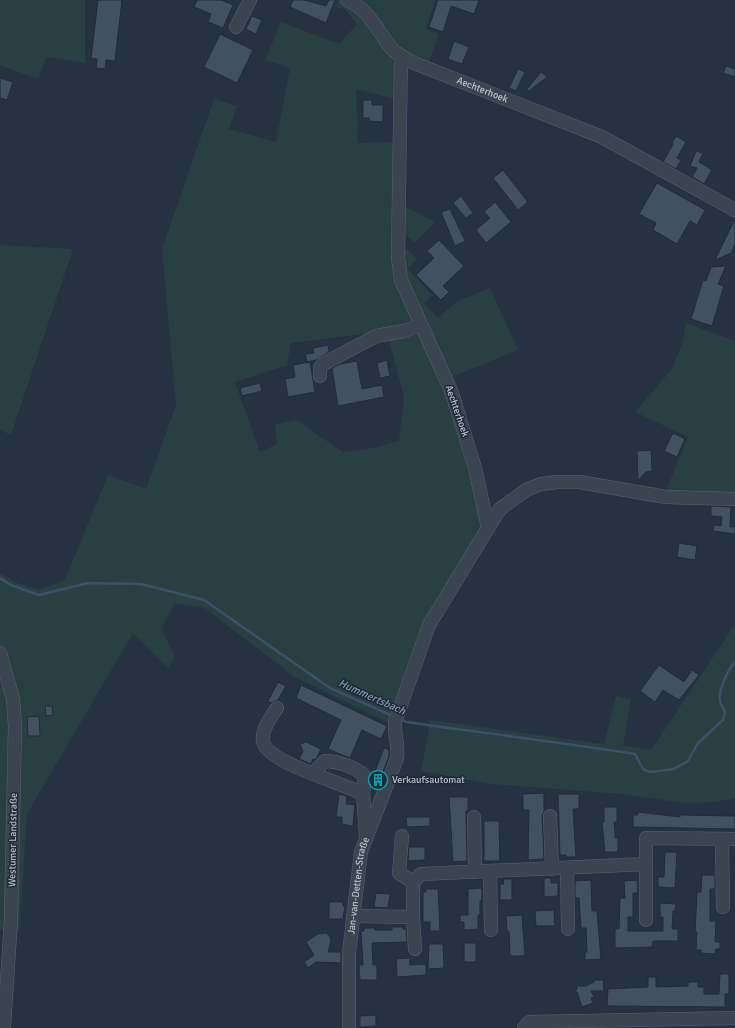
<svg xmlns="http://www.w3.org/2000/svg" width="735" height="1028" font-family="Signika,sans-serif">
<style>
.green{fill:#284042}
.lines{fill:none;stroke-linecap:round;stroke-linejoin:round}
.stream{stroke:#3c506a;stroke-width:2.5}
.building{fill:#425160;stroke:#212b39}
.minor-casing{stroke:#59626e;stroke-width:14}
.minor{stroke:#3b4451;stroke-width:13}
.labels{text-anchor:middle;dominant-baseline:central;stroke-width:3;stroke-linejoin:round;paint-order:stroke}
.street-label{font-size:10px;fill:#b8c0cb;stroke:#1f2937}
.poi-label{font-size:10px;fill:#b8c0cb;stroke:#1f2937;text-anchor:start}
.water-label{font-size:11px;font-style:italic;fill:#7f96b2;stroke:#1f2937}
</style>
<rect width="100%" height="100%" fill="#263242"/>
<path class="green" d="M 0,0 L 85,0 L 85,63 L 46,57 L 38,79 L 0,65 Z
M 339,0 L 352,6 L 392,55 L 396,71 L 395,99 L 356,89 L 358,143 L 396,142 L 394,259 L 415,321 L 371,333 L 291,343 L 287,365 L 235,382 L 260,452 L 277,444 L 275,424 L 296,420 L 343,452 L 372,448 L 399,441 L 404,397 L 389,341 L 421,332 L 449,395 L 473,472 L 484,529 L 427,622 L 389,723 L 293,676 L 205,608 L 175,603 L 161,629 L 175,656 L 168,668 L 133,633 L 27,814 L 19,932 L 0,929 L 0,573 L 17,583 L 39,590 L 65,580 L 108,475 L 146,489 L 176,405 L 162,249 L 214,99 L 237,106 L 229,129 L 276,142 L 290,68 L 265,60 L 281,22 L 339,44 L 357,24 L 345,9 L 336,7 Z
M 357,0 L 435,0 L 426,29 L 439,34 L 428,65 L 402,53 Z
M 402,205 L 435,222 L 415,243 L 401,230 Z
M 0,245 L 73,249 L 11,435 L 0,430 Z
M 406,249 L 417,259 L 408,269 L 432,295 L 424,303 L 438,318 L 456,302 L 490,288 L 518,350 L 449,378 L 405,283 L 401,251 Z
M 686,323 L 735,341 L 735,495 L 665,493 L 688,437 L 635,412 L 672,369 L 683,341 Z
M 733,627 L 735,628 L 735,798 L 716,802 L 685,803 L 621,794 L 491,784 L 421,771 L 431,720 L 604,744 L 616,696 L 631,699 L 623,745 L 651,750 Z"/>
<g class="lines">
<path class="stream" d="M 0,578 L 11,585 L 39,595 L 88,583 L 141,584 L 204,600 L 330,688 L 393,716
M 399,718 L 406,722 C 483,733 559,742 635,754 L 643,769 L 650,772 L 674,769 L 688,761 L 698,743 L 723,720 L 725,713 C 724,709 721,705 720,701 C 717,693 729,667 735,662"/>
</g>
<path class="building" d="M 98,0 L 122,0 L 115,61 L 106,60 L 105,69 L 96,68 L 97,59 L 91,58 Z
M 197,0 L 221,0 L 233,5 L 223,28 L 208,22 L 211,14 L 194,7 Z
M 293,0 L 304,0 L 326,6 L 329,0 L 335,0 L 326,23 L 290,7 Z
M 438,0 L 479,0 L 474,14 L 451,6 L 443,32 L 429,27 Z
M 252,16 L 262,20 L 256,34 L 246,29 Z
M 220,34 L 253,50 L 237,83 L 204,67 Z
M 454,41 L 469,47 L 462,64 L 448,59 Z
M 726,66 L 735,69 L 735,77 L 723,73 Z
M 518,69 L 525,72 L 516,91 L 509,88 Z
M 541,72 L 547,77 L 529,91 L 527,89 Z
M 0,78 L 13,82 L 7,100 L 0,98 Z
M 363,100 L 372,100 L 372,105 L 383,105 L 383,122 L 369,121 L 369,118 L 363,118 Z
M 676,136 L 686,142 L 677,158 L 681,160 L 676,169 L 663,162 L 673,144 L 672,143 Z
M 696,151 L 703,153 L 699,162 L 712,170 L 704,184 L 692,177 L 697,168 L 690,166 Z
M 503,170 L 528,202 L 518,210 L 493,178 Z
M 657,183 L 705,210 L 697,225 L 690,221 L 677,244 L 653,230 L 656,223 L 639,214 Z
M 461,196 L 473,213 L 466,218 L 453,203 Z
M 495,202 L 511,222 L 486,243 L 476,230 L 490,218 L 484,212 Z
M 450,209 L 465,241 L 455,246 L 441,212 Z
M 735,219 L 735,244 L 731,253 L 715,260 Z
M 439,240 L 464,266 L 443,286 L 449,292 L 441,300 L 416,275 L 434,258 L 427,251 Z
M 726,266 L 718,284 L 724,286 L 712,326 L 691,319 L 703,280 L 706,281 L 711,267 Z
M 328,345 L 329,352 L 316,360 L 307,362 L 305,354 L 314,353 L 313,348 Z
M 387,360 L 390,376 L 380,378 L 377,363 Z
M 357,361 L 362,389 L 382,385 L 384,397 L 338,406 L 332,368 L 340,364 Z
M 310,362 L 315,392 L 288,397 L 285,379 L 295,377 L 293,365 Z
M 260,383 L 262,391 L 242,396 L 240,388 Z
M 673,433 L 685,439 L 677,457 L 664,451 Z
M 651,450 L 652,471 L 646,472 L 638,481 L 637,451 Z
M 711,506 L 731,507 L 730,527 L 735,527 L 735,534 L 713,531 L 714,525 L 721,526 L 722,517 L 711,516 Z
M 679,543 L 697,546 L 695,560 L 677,557 Z
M 659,665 L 684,682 L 692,670 L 699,675 L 679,700 L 663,690 L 655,702 L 640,691 Z
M 278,682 L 286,686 L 278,700 L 271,703 L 268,701 Z
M 301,685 L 387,726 L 381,739 L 362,730 L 350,758 L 328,749 L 341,720 L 296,698 Z
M 45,706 L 52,706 L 53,715 L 46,716 Z
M 39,716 L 40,736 L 28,736 L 27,717 Z
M 306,742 L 321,749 L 317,757 L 315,760 L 313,759 L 311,764 L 299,759 L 303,751 L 300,744 Z
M 384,748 L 389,750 L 389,756 L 377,787 L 372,785 L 373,776 Z
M 544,793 L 544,811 L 542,816 L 544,859 L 528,860 L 529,810 L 523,810 L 523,794 Z
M 339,794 L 347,796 L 346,804 L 355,805 L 353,826 L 342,824 L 342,817 L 336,817 Z
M 558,794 L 579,794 L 579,809 L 573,809 L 576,857 L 566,857 L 566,855 L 560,855 Z
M 449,797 L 468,797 L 468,811 L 466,811 L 467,861 L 453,862 Z
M 604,807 L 617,807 L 617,822 L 614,822 L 615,831 L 615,838 L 618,838 L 618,852 L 605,852 L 602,822 L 604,822 Z
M 638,812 L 680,817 L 680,815 L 735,816 L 735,829 L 633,827 L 633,815 L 638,815 Z
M 406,817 L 430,817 L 430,826 L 407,827 Z
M 484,821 L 499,821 L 500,861 L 484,861 Z
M 409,847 L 425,847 L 425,860 L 408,861 Z
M 665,852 L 677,852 L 675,888 L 658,887 L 658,877 L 664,877 Z
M 702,875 L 715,875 L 715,889 L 710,889 L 710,921 L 716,921 L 715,942 L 720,942 L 720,949 L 716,949 L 715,954 L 701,953 L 701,950 L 696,950 L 697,932 L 695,932 L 697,892 L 701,892 Z
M 544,878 L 551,878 L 551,883 L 558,883 L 558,896 L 544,897 Z
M 503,879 L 512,879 L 512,900 L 500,900 L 500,884 L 504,884 Z
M 591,880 L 592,911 L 597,911 L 601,959 L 585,960 L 585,952 L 587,952 L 586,928 L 581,928 L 579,898 L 575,898 L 575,881 Z
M 637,880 L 638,893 L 633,893 L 633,917 L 628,917 L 628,931 L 663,931 L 663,917 L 660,917 L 660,903 L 676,904 L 675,911 L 673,911 L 672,929 L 678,929 L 678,941 L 653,941 L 652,947 L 615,948 L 615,929 L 619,929 L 620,898 L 625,898 L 624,881 Z
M 482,888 L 482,901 L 480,901 L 480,915 L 478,915 L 478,929 L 464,930 L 464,922 L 460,922 L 460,915 L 468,915 L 468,889 Z
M 426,889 L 438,889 L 440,931 L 430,931 L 430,922 L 423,922 L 423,892 L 426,892 Z
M 376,893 L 390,894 L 388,908 L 374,907 Z
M 329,902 L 343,902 L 343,906 L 345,906 L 343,919 L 329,919 Z
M 554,910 L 555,926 L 536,926 L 535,911 Z
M 522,915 L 525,956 L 510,956 L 509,931 L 507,931 L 506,916 Z
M 392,927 L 403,927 L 403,929 L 406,929 L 407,942 L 372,943 L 373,965 L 377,965 L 377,980 L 360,980 L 359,965 L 363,965 L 361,931 L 364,931 L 364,928 L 375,928 L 375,930 L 392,930 Z
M 326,933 L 330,937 L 331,941 L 328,952 L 341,952 L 341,963 L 316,962 L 308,968 L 304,962 L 314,955 L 306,942 L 318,934 Z
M 464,943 L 476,943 L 476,962 L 464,962 Z
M 429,944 L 443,944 L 444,968 L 428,969 Z
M 410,958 L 410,965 L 426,964 L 426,975 L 397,977 L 396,959 Z
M 720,974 L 729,974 L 729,994 L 725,994 L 725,1007 L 607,1006 L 608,989 L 648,987 L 648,977 L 656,977 L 656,987 L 688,986 L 688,982 L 698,982 L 698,987 L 704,987 L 704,994 L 719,994 Z
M 594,980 L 603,980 L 604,991 L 591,991 L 594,997 L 591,998 L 593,1003 L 582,1007 L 577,992 L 573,991 L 577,989 L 577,986 L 586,986 L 594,982 Z
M 376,1015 L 376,1026 L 360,1027 L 360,1016 Z"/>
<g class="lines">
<g class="minor-casing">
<g id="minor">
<path id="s1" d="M 347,0 C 369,9 378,32 392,49 C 398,55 406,59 414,63 L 602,137 L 735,210"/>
<path d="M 236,27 L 250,0"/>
<path d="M 320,376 L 320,368 L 323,364 L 376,336 L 404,331 L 421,325"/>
<path d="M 488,528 L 500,509 L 526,490 L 541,484 L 558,482 L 579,482 L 666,497 L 735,499"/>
<path d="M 0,653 L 13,699 L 15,726 L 11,919 L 4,1028"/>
<path d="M 277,708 C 271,717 261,730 263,742 C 268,763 343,783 363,794 L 366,834"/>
<path d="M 313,773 L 325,761 C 337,761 357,767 365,777 L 363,794"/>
<path d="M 550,816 L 552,869"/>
<path d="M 474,817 L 475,872"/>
<path d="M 402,836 L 399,873 L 413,882"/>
<path d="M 722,839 L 723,907"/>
<path d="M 646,864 L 646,920"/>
<path d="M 567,868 L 568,929"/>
<path d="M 490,871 L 491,930"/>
<path d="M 353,916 L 413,917 L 413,882 L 421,874 L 646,864 L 646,838 L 735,839"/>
<path d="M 413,917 L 415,949"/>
<path id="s2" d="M 349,1028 L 349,953 L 361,852 L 397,758 C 399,746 394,734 395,722 L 429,625 L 488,528 L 475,468 L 452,393 L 401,280 L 398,257 L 401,56"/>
<path d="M 524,1028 L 529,1022 L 735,1018"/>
</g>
</g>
<use href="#minor" class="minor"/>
</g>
<defs>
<g id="building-ring" transform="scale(1)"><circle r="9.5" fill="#1f2937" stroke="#0f9aa8" stroke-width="1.5"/><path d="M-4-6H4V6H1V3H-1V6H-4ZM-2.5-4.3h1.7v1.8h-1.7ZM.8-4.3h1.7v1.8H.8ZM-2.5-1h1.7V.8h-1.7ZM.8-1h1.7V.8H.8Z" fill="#0f9aa8"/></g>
</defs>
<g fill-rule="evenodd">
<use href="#building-ring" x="378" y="780"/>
</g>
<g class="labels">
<g class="street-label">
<text stroke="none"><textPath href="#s1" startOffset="167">Aechterhoek</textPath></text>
<text transform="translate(457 411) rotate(71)">Aechterhoek</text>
<text transform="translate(13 840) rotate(-89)">Westumer Landstraße</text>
<text stroke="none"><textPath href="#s2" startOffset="143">Jan-van-Detten-Straße</textPath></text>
</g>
<g class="poi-label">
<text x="392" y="780">Verkaufsautomat</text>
</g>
<g class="water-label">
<text transform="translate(372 697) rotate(24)">Hummertsbach</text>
</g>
</g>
</svg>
